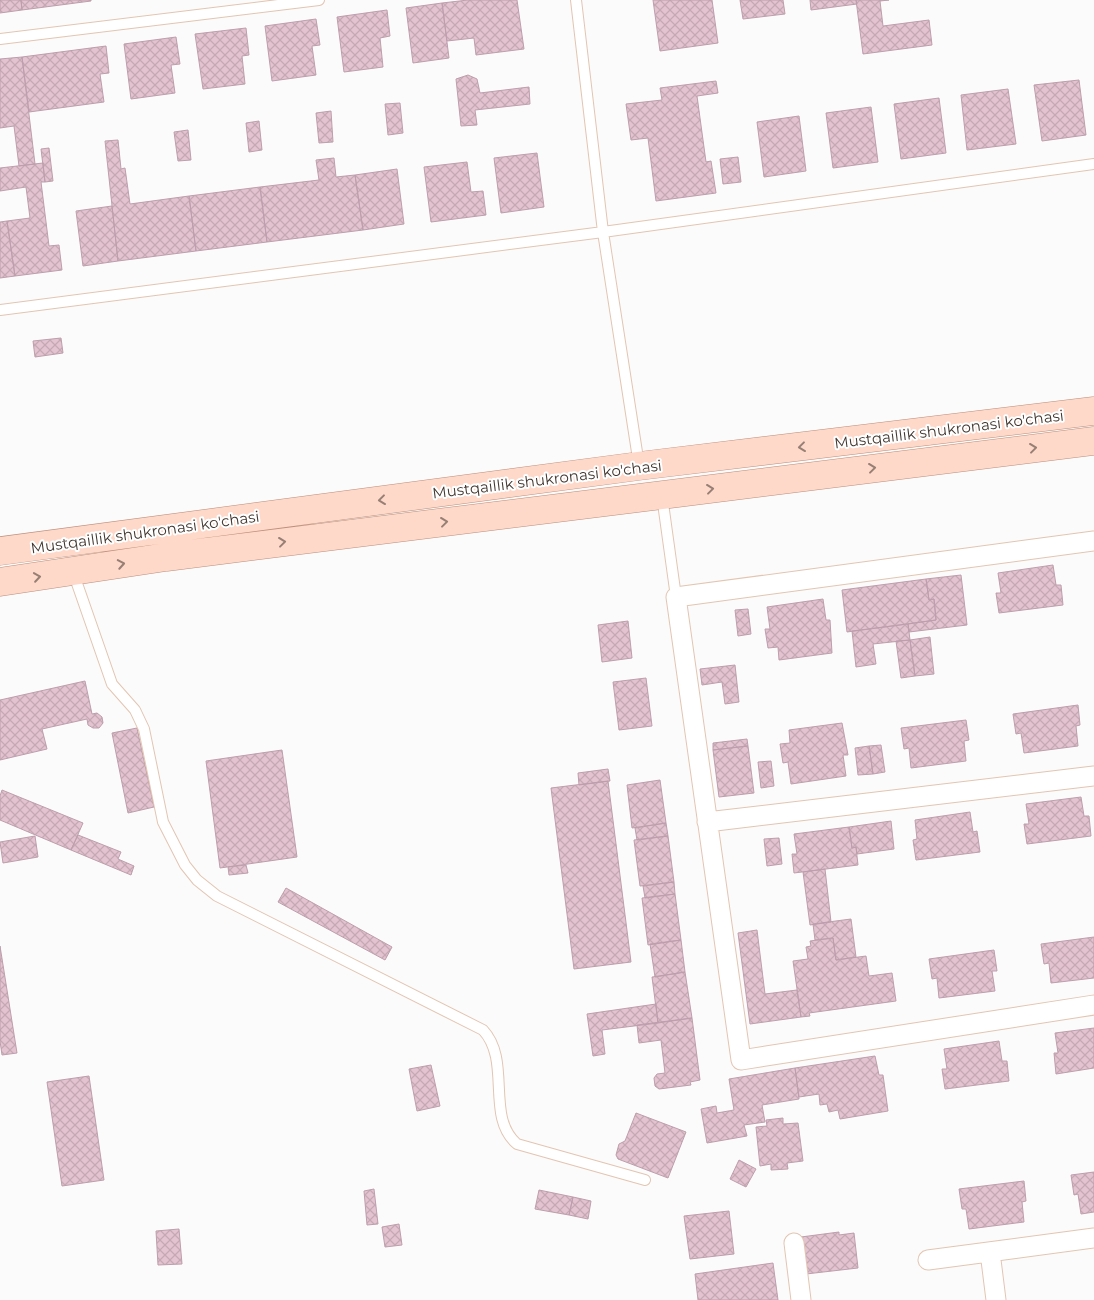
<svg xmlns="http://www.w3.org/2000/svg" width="1094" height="1300" font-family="Montserrat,sans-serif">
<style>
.building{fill:url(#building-cross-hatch);stroke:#be9eac}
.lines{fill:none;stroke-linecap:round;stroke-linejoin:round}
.lane-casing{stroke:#e3c5b2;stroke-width:12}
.street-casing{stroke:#e3c5b2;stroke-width:21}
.primary-casing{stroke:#bc8e7a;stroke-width:29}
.lane{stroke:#fff;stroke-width:10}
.street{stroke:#fff;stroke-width:19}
.primary{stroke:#fed8c8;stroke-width:28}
.oneway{stroke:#977f74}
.labels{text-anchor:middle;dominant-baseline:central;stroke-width:4;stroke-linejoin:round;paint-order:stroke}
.street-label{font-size:15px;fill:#42362f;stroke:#fff}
</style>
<defs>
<pattern id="building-cross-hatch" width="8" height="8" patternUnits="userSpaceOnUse" patternTransform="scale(1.25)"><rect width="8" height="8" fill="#e4c3d1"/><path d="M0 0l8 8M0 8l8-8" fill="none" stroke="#c5a8b4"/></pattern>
</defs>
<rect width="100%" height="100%" fill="#fbfbfb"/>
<path class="building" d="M 0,0 L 21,0 L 22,10 L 0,13 Z
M 21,0 L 91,0 L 91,1 L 22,10 Z
M 468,0 L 517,0 L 524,49 L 476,55 L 474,38 L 447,41 L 442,3 Z
M 653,0 L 712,0 L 718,43 L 660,51 Z
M 740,0 L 783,0 L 785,14 L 743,19 Z
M 810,0 L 856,0 L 857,4 L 811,10 Z
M 856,0 L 889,0 L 880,1 L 883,26 L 929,20 L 932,45 L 863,54 Z
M 442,3 L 449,58 L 413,63 L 406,8 Z
M 387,10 L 390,36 L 380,38 L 383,67 L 344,72 L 337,17 Z
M 316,19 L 320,45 L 312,46 L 316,75 L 272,81 L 265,26 Z
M 246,28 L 249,55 L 242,56 L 245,84 L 203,89 L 195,34 Z
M 176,37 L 180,64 L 171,65 L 175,93 L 131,99 L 124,44 Z
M 106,46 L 109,73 L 100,74 L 104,102 L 29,112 L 22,57 Z
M 22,57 L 35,164 L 19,166 L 14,126 L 0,128 L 0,59 Z
M 468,75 L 477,79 L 480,93 L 529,87 L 530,104 L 475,110 L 477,125 L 461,126 L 456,79 Z
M 1079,80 L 1086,135 L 1042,141 L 1034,85 Z
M 716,81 L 718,93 L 697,96 L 706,162 L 711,161 L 716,193 L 656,201 L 648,138 L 631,140 L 626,104 L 662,100 L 660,88 Z
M 1008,89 L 1016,144 L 967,150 L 961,95 Z
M 939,98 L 946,153 L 901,159 L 894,104 Z
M 400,103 L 403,133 L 388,135 L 385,104 Z
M 871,107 L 878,162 L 833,168 L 826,113 Z
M 331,111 L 333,142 L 319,143 L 316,113 Z
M 799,116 L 806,171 L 764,177 L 757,122 Z
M 259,121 L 262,150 L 249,152 L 246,123 Z
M 188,130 L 191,160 L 178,161 L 174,132 Z
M 118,140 L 121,169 L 125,168 L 130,204 L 189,196 L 196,251 L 118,261 L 105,141 Z
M 49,148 L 53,181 L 45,182 L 41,149 Z
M 537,153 L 544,207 L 501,213 L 494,158 Z
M 738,157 L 741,182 L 723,184 L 720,159 Z
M 334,158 L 336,177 L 355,175 L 363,230 L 267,242 L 260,187 L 319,180 L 316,160 Z
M 467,162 L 471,192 L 483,191 L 486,215 L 431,222 L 424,167 Z
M 43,163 L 45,182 L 41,182 L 49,246 L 59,245 L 62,270 L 15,276 L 7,221 L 30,218 L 26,187 L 0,191 L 0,168 Z
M 397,169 L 404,224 L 363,230 L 355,175 Z
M 260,187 L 267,242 L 196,251 L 189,196 Z
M 112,206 L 118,261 L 83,266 L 76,211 Z
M 7,221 L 15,276 L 0,278 L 0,222 Z
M 61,338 L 63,353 L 35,357 L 33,341 Z
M 1053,565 L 1056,585 L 1061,585 L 1063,605 L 999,613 L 996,593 L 1001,593 L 998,573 Z
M 961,575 L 967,625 L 909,632 L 908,624 L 936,620 L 934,599 L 929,600 L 926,579 Z
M 926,579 L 929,600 L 934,599 L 936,620 L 847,632 L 842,590 Z
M 823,599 L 826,620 L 830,620 L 832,653 L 779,660 L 778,647 L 768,648 L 765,629 L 770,629 L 767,607 Z
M 748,609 L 751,634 L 738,636 L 735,610 Z
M 628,621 L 632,658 L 602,662 L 598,625 Z
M 908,624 L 910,640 L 873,644 L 876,664 L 856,667 L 852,631 Z
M 930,637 L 934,674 L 915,676 L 910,640 Z
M 910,640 L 915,676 L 901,678 L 896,641 Z
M 735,665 L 739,702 L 725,704 L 722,682 L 702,685 L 700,669 Z
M 646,678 L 652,726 L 619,730 L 613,682 Z
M 85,681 L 92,714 L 97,713 L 102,717 L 103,723 L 99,728 L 93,728 L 88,725 L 87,719 L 42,729 L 47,749 L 0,760 L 0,700 Z
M 1078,705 L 1080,725 L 1076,726 L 1078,746 L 1024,753 L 1021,733 L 1016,734 L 1013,714 Z
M 966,720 L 969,740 L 964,741 L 966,761 L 911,768 L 909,748 L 904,749 L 901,728 Z
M 842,723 L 848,755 L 843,755 L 846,776 L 791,784 L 788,762 L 783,763 L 780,744 L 790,743 L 789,730 Z
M 137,728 L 154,807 L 128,813 L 112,733 Z
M 747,739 L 748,746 L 713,750 L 713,743 Z
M 881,745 L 885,772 L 873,774 L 869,746 Z
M 748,746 L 754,793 L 719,797 L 713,750 Z
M 869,746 L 873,774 L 858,775 L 855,748 Z
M 282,750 L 297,857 L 220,868 L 206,761 Z
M 771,761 L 774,786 L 761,788 L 758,762 Z
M 608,769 L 610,781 L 579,785 L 578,773 Z
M 660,780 L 666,823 L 632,828 L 627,785 Z
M 608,781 L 631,962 L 574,969 L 551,788 Z
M 2,790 L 83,823 L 71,850 L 0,820 L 0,796 Z
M 1081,797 L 1084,816 L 1089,816 L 1091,836 L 1027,844 L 1024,824 L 1029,824 L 1026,804 Z
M 970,812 L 973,832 L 977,831 L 980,852 L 916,860 L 913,840 L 917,839 L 915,820 Z
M 891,821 L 894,849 L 857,854 L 856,847 L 852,848 L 849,827 Z
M 666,823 L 668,836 L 637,840 L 635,828 Z
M 849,827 L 852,848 L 856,847 L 858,865 L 794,873 L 792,854 L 797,854 L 794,834 Z
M 78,835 L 121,852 L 118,859 L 134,866 L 131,875 L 71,850 Z
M 35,836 L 38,857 L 3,863 L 0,842 Z
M 668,836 L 674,882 L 640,886 L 634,840 Z
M 779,838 L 782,864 L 767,866 L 764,839 Z
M 246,865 L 248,873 L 229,875 L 228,867 Z
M 825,869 L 831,922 L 810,925 L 803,872 Z
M 674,882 L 675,894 L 645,898 L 643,886 Z
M 286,888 L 392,947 L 385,960 L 278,902 Z
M 675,894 L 681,940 L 648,945 L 642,898 Z
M 851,919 L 856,957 L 836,960 L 833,938 L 815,940 L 813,924 Z
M 757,930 L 765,994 L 797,990 L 801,1017 L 750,1024 L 738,933 Z
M 1094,937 L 1094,978 L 1051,983 L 1049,963 L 1044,964 L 1041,944 Z
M 833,938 L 836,960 L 866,956 L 869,976 L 892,973 L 896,1001 L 809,1013 L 810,1016 L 801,1017 L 793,961 L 808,959 L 806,947 L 811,946 L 810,941 Z
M 681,940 L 685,972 L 655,977 L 650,944 Z
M 0,946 L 17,1053 L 2,1055 L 0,1041 Z
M 994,950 L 997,971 L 992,971 L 995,991 L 939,998 L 937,978 L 932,979 L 929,959 Z
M 685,972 L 692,1018 L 658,1023 L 652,977 Z
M 656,1004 L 658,1023 L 602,1030 L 605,1054 L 593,1056 L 587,1014 Z
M 692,1018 L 700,1080 L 690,1082 L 691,1085 L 659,1089 L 655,1086 L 654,1078 L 657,1074 L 665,1073 L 661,1040 L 639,1043 L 637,1025 Z
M 1094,1028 L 1094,1068 L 1056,1074 L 1054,1053 L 1058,1053 L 1055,1033 Z
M 999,1041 L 1002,1061 L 1007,1061 L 1009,1081 L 945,1089 L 942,1069 L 947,1069 L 944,1049 Z
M 875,1056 L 879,1075 L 883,1075 L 888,1111 L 840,1119 L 838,1110 L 829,1112 L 827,1104 L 820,1105 L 819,1094 L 799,1097 L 795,1068 Z
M 431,1065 L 440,1106 L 417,1111 L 409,1069 Z
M 795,1068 L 799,1099 L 762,1105 L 765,1122 L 744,1125 L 747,1136 L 707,1143 L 701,1109 L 716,1106 L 717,1113 L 734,1110 L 729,1079 Z
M 89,1076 L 104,1180 L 62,1186 L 47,1082 Z
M 636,1113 L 686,1132 L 668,1178 L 618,1159 L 616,1155 L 619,1144 L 625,1141 Z
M 783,1118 L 783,1124 L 798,1123 L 803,1161 L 787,1163 L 788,1169 L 771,1170 L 771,1164 L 760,1166 L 756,1127 L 767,1126 L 766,1120 Z
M 739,1160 L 756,1169 L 746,1187 L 730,1179 Z
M 1094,1172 L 1094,1212 L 1081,1214 L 1078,1194 L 1074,1195 L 1071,1175 Z
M 1024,1181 L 1026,1201 L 1022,1202 L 1024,1222 L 969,1229 L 966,1209 L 962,1209 L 959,1189 Z
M 374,1189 L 378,1224 L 367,1225 L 364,1191 Z
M 539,1190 L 573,1197 L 569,1215 L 535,1209 Z
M 573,1197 L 591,1201 L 588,1219 L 569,1215 Z
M 729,1211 L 734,1254 L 690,1259 L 684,1216 Z
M 399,1224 L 402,1245 L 385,1247 L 382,1227 Z
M 179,1229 L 182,1264 L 158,1265 L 156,1231 Z
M 839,1232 L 839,1235 L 854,1233 L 858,1268 L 806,1274 L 801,1237 Z
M 773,1263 L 778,1300 L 698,1300 L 695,1274 Z"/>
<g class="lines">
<g class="lane-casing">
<path id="lane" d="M 576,0 L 603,232 L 639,465
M 0,39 L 319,0
M 0,310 L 603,232 L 1094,164
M 662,496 L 676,597
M 73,572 L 112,684 L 135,710 L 144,729 L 163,822 L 185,865 L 197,880 L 217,896 L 483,1030 C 512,1061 485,1117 517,1144 L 645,1180"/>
</g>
<g class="street-casing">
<path id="street" d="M 1094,541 L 676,597 L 741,1060 L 1094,1005
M 707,822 L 1094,776
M 794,1243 L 801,1300
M 990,1252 L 996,1300
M 928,1260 L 1094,1238"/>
</g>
<g class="primary-casing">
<path id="primary" d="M 0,551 L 639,466 L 1094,411
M 0,582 L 166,557 L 1094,441"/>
</g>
<use href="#lane" class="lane"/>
<use href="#street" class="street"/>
<use href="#primary" class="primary"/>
</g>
<defs><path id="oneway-chevron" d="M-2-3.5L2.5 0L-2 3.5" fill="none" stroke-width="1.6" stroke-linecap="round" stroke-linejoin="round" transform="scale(1.25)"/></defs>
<g class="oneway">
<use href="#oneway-chevron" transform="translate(802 447) rotate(173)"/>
<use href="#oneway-chevron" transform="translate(1033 448) rotate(-7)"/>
<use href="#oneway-chevron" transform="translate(872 468) rotate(-7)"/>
<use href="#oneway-chevron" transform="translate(710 489) rotate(-7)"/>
<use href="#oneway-chevron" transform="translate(382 500) rotate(173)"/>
<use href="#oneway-chevron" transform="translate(444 522) rotate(-7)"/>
<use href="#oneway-chevron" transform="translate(282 542) rotate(-7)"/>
<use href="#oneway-chevron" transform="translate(121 564) rotate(-10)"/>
<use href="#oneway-chevron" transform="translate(37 577) rotate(-8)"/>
</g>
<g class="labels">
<g class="street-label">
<text transform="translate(949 429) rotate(-7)">Mustqaillik shukronasi ko'chasi</text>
<text transform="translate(547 479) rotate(-7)">Mustqaillik shukronasi ko'chasi</text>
<text transform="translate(145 532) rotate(-8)">Mustqaillik shukronasi ko'chasi</text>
</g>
</g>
</svg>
